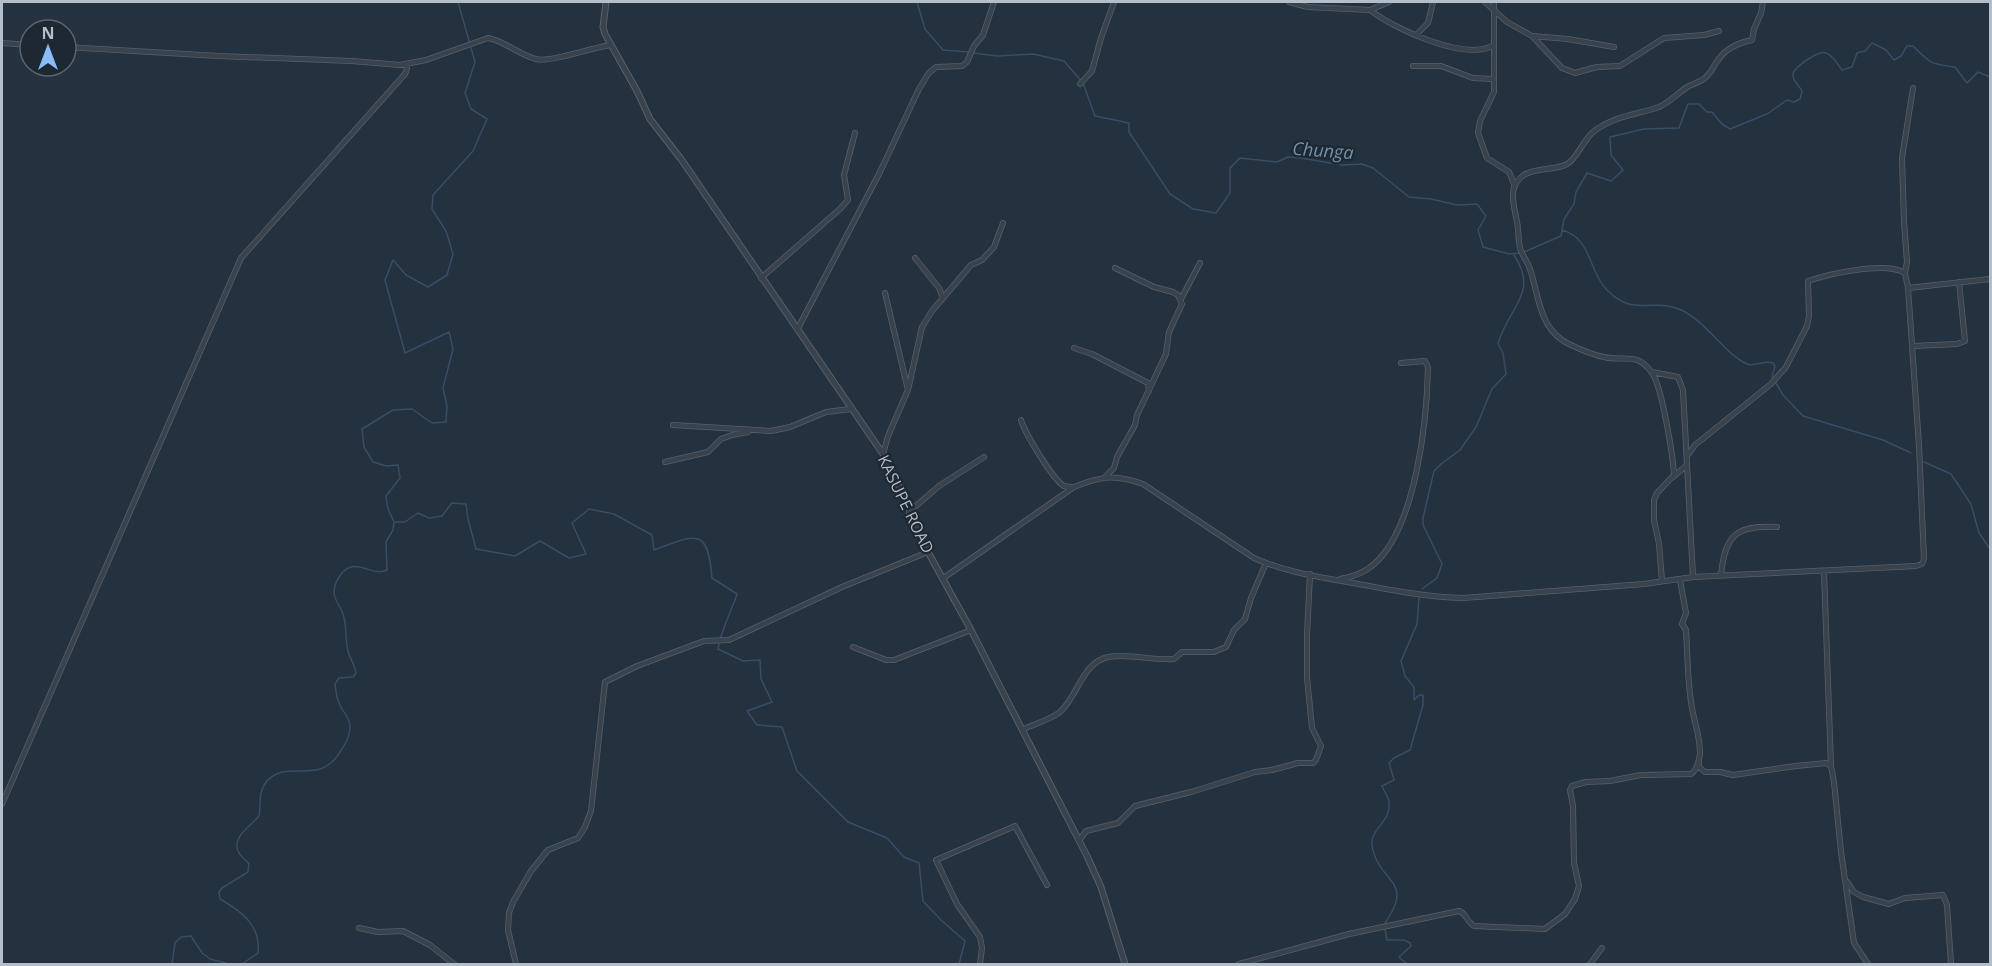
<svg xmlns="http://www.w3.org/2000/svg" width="1992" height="966" font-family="'Open Sans',sans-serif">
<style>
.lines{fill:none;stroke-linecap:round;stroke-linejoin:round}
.stream{stroke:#384e65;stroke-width:1.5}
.minor-casing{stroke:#56616c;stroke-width:6}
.tertiary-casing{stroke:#56616c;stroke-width:7}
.minor{stroke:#38434e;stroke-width:4.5}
.tertiary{stroke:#38434e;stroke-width:5}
.labels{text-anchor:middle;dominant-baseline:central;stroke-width:4.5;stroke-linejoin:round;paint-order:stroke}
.street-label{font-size:16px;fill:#b4bec9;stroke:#1d2833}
.water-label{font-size:18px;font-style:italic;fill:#7491ac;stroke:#1d2833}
</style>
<rect width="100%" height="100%" fill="#24313e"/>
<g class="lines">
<path class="stream" d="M 458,2 L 475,62 L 465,93 L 471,109 L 487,119 L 473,151 L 433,195 L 432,209 L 446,231 L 453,254 L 447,275 L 428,287 L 406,275 L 393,260 L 385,280 L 405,353 L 449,332 L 453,349 L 443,388 L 447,406 L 446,422 L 432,423 L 412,409 L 393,410 L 362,429 L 364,447 L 373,462 L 386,466 L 398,465 L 400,478 L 386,496 L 388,509 L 394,522 L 405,522 L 418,513 L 429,518 L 442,516 L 452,503 L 466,504 L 468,519 L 476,549 L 515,556 L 540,541 L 569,558 L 586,554 L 572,523 L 589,509 L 614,514 L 652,535 L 654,550 C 694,536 708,524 712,578 L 737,594 C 731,612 721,630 718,649 L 743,661 L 760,660 L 761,679 L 772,702 L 747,711 L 757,725 L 782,727 L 797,771 L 848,822 L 887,838 L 904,857 L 919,863 L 923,901 L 941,920 L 965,941 L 959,964
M 917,2 L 925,29 L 943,50 L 968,52
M 973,53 L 997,56 L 1033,54 L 1064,61 L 1083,83 L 1095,116 L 1129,123 L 1129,132 L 1170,194 L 1193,209 L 1216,213 L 1230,193 L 1230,168 L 1240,158 L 1277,162 L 1288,157 L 1301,158 L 1342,165 L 1362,164 L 1373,168 L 1409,197 L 1431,199 L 1457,205 L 1477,204 L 1486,216 L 1478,230 L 1483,247 L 1509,254 L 1520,253
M 1562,230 C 1592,238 1588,271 1607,290 C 1633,317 1651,298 1679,309 C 1707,321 1723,353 1747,364 C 1755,367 1764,360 1773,363 L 1775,366 L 1772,377
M 1524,252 L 1561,236 L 1564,219 L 1574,204 L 1576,192 L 1587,173 L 1611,181 L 1623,170 L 1611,155 L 1610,137 L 1644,129 L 1679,128 L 1688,104 L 1699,104 L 1707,112 L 1712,112 L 1722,124 L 1730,129 L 1767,114 L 1787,100 L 1794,102 L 1800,99 L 1802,91 C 1799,85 1792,81 1793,74 C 1794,67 1819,50 1826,53 C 1833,55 1838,65 1842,70 L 1852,67 L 1857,53 L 1865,51 L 1872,43 L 1886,50 L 1894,60 L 1901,56 L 1907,46 L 1913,46 C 1930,63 1930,64 1955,67 L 1967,83 L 1978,72 L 1990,77
M 1776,383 L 1783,395 L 1803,416 L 1883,440 L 1911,453
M 1924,462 L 1951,474 L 1971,504 L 1979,533 L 1990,549
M 1422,589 L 1437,578 L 1442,564 L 1423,525 L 1423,518 L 1434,471 L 1441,464 L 1460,450 L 1476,427 L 1492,389 L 1506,374 L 1503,353 L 1498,344 C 1507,308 1540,294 1514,255
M 1385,923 C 1416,879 1378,884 1372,845 C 1370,829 1391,822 1389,803 C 1389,797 1384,792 1382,786 L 1394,780 L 1389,763 L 1394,758 L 1410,750 L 1423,705 L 1423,695 L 1419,695 L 1414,700 L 1414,687 L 1405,676 L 1401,661 L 1417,624 L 1419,598
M 1385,929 L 1387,940 L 1404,940 L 1410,943 L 1411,946 L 1399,957 L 1407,964
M 172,964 L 175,943 L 181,937 L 191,936 L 202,953 L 210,959 L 229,964 L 242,964 L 258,953 C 261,925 241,911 220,899 L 219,892 L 222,888 L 248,872 L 249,864 C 246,860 241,857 239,853 C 230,838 251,826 259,816 C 261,804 258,791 267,781 C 288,758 319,787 340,752 C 345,744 350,737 350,727 C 350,716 342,712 339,703 C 336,697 336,690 335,684 L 339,678 L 353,677 L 356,673 C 355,665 350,659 348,651 C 345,639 347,626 343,614 C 341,607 335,602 334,593 C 334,583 341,570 351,567 C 363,564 375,576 387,570 L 386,542 L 393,530 L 394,522"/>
<g class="minor-casing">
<path id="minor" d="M 1289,2 L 1308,7 L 1370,10 L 1389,2
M 1485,2 L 1507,22 L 1532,36 L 1568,39 L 1614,47
M 1494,2 L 1494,92 L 1480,121 L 1478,133 L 1487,158 L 1509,172 L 1515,186
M 1370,10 C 1394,29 1466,62 1494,45
M 1417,34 L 1428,23 L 1433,2
M 1532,36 L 1562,68 L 1575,73 L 1597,67 L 1620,66 L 1664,38 L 1704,35 L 1719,31
M 2,43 L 30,45
M 66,47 L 219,56 L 352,61 L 400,65 L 426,60 L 488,38 C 505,41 519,55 536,59 C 550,63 593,47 611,45
M 1413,66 L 1441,66 L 1473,78 L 1493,79
M 1080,84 L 1092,71 L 1101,38 L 1114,2
M 915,258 L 939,288 L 943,298
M 1905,273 L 1907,262 L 1904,222 L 1902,158 L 1913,88
M 761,278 L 840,209 L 848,200 L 844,175 L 855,133
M 1908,288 L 1990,279
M 1181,299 L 1200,263
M 797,330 L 879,174 L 919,89 L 928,74 L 936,67 L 962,66 L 967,62 L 974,46 L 983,35 L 994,2
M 1913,346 L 1957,344 L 1965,341 L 1959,282
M 1074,348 L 1092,354 L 1148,383 L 1149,391
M 1652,372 L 1678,377 L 1683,390 L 1693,577
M 908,390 L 922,327 L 932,311 L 971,265 L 982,260 L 994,247 L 1003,223
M 1021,420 C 1025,433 1053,480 1064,486 C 1068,487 1070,487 1074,487
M 673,425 L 771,431 L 790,427 L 826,412 L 851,409
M 883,454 L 888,436 L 908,390 L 885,293
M 665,462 L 708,452 L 721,439 L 732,435 L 748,432
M 1673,477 L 1687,465
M 1104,478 L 1114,468 L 1117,457 L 1135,425 L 1137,415 L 1166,354 L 1169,332 L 1182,304 L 1178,295 L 1173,292 L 1154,287 L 1115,268
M 909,512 L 939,486 L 984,457
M 1824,572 L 1831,766
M 1721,575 C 1725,535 1736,525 1777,527
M 942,579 L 1074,487 C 1101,476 1115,474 1143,484 L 1254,558 C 1285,572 1319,577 1353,583 C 1390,590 1426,597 1463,598 L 1644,584 L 1693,577 L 1916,566 L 1922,564 L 1924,559 L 1919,446 L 1908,288 L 1905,273 C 1885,261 1829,274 1808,281 L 1809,316 L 1807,326 L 1786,367 L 1771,384 L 1695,445 L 1687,456
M 1340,579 C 1352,577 1364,573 1373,565 C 1416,529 1427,420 1428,367 L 1425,361 L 1401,363
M 1662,581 L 1659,544 L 1654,520 L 1654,500 L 1657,493 L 1674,475 C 1673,457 1662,386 1652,373 C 1637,351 1625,362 1604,357 C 1593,355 1571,346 1562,340 C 1540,325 1538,295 1531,272 C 1529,264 1524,258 1521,251 C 1518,243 1519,237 1518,229 C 1517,213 1504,187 1524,175 C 1537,167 1554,171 1567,164 C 1576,160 1583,141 1592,133 C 1612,116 1636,115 1659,107 C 1671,102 1678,92 1689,86 C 1695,83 1704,81 1708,75 C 1712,71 1714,65 1718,60 C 1726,48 1738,43 1752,40 L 1754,29 L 1761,13 L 1763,2
M 853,647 L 886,660 L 894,660 L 971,630
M 1022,730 C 1034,724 1050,720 1060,712 C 1078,696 1082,663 1108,657 C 1130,653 1153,661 1174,659 L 1182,652 L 1214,652 L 1226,647 L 1234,630 L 1245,619 L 1251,598 L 1266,563
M 1699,762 L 1699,767 L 1705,772 L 1720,772 L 1733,775 L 1796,766 L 1826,763 L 1831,766 L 1834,782 L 1841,852 L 1854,943 L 1868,964
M 2,804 L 241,258 L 405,74 L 407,69 L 406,65
M 1079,841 L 1086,831 L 1118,823 L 1135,806 L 1191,792 L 1255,772 L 1272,770 L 1298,763 L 1313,763 L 1316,760 L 1321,746 L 1312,728 L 1307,677 L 1307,635 L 1310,574
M 1847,882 L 1854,892 L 1863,897 L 1889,904 L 1905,898 L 1943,895 L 1947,905 L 1951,964
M 359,928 L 378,932 L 403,931 L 430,945 L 454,964
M 516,964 L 508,930 L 509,913 L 513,902 L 531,871 L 548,850 L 578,838 L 585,827 L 591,811 L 605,682 L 637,666 L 704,641 L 729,640 L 842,587 L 928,552
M 980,964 L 982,948 L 980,937 L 957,904 L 936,860 L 1015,826 L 1047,885
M 1239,964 L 1349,934 L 1459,911 C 1466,913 1467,922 1474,926 L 1545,929 L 1565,914 L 1575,899 L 1579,886 L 1574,863 L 1573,806 L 1570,790 L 1572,786 L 1586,782 L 1610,781 L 1641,775 L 1691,774 C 1697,770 1699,761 1700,754 C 1700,737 1696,728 1693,713 C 1687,686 1688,657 1686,630 L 1682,624 L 1686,613 L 1680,580
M 1590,964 L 1602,948"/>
</g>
<g class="tertiary-casing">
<path id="tertiary" d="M 606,2 L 603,27 L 605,34 L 637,91 L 650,119 L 681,159 L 883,454 L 899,486 L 928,552 L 971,630 L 1087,856 L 1101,887 L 1125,964"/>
</g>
<use href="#minor" class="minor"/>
<use href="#tertiary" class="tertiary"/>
</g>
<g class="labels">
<g class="street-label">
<text transform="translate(906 504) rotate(64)">KASUPE ROAD</text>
</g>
<g class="water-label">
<text transform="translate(1323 150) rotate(4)">Chunga</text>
</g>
</g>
<rect width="1992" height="966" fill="none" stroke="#b4bec9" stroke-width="6"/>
<g transform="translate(48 48)"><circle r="28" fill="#1d2833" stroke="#59646f" stroke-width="1.5"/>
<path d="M0-4.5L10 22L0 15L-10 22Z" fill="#8abdf8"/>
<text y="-9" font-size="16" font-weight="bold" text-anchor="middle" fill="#b4bec9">N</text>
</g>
</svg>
